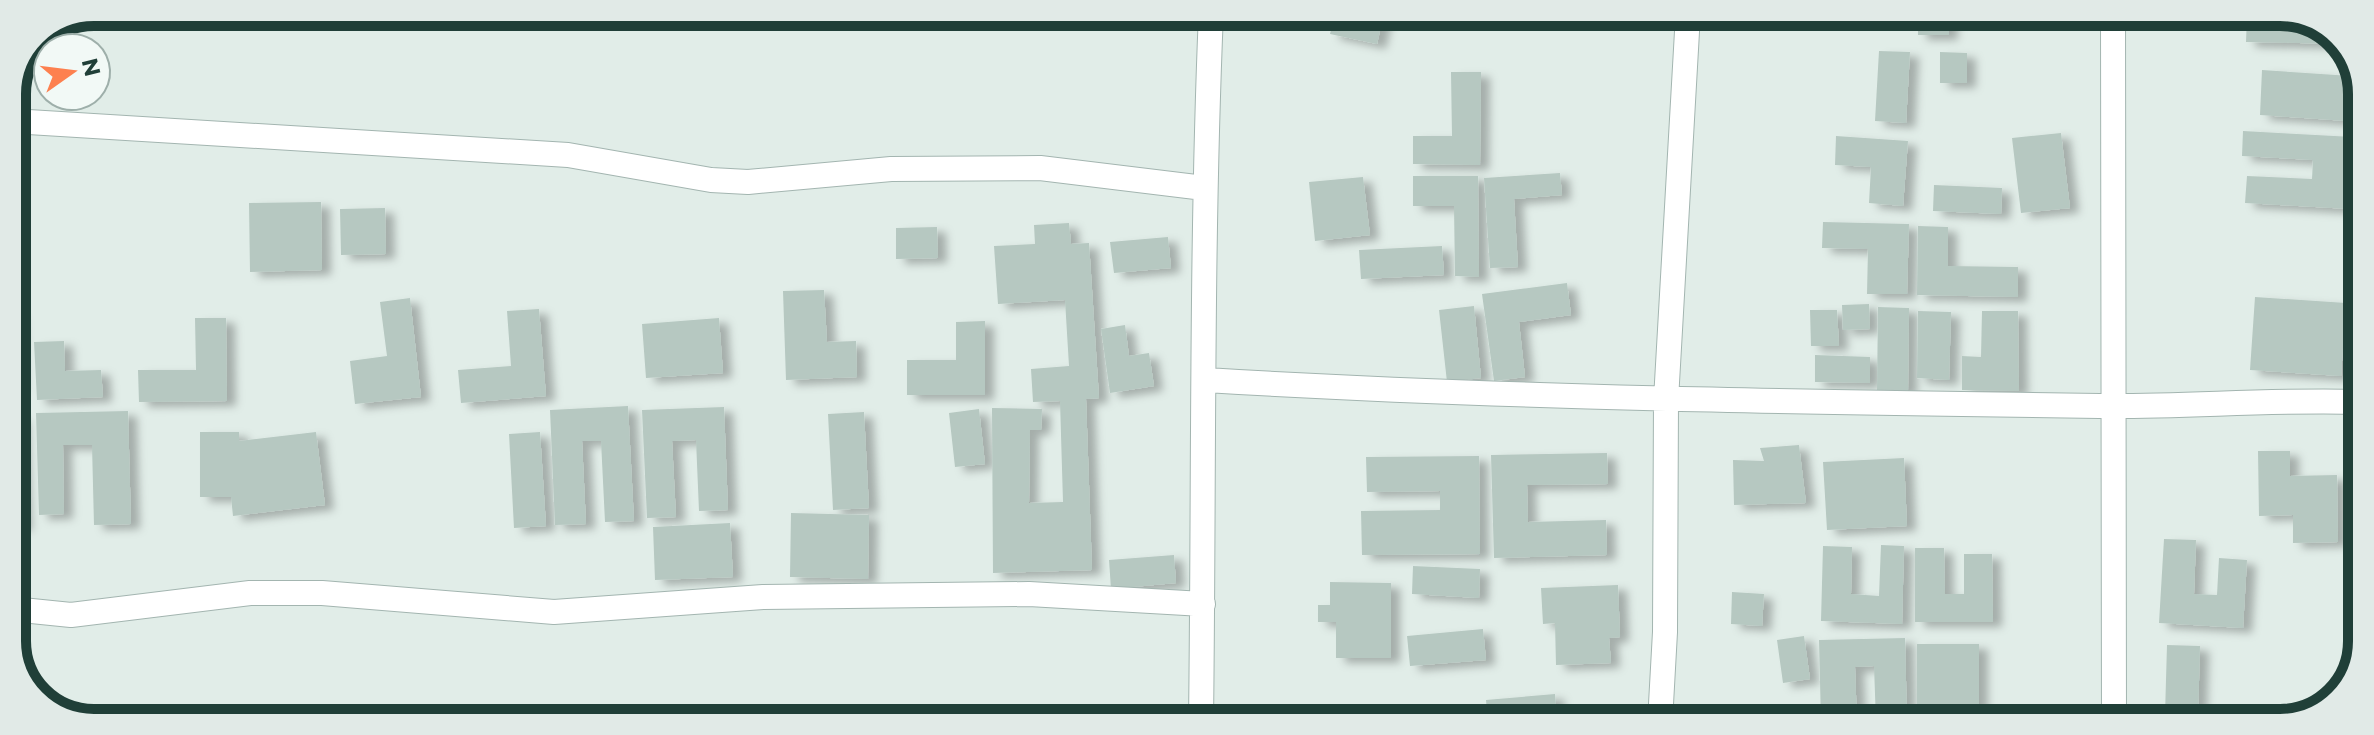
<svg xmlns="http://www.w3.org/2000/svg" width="2374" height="735" font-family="Montserrat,sans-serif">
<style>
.building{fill:#b6c8c1;filter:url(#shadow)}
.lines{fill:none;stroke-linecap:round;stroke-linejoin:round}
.minor-casing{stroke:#a3b5b0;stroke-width:26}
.minor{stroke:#fff;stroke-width:24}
.rim{fill:none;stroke:#203f38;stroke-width:10}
</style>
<defs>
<filter id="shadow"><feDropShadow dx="9" dy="5" stdDeviation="4" flood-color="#0004"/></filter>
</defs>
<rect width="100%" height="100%" fill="#e1ede8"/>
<path class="building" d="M 1335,14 L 1384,14 L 1377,44 L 1330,34 Z
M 1918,14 L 1949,14 L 1949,35 L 1918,35 Z
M 2247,15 L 2301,15 L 2345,44 L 2246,42 Z
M 1879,51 L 1910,52 L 1906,123 L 1875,121 Z
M 1940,52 L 1967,53 L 1967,83 L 1940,83 Z
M 2262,70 L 2351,76 L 2347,121 L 2260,115 Z
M 1451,72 L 1481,72 L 1480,165 L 1413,164 L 1413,136 L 1452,136 Z
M 2243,131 L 2353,137 L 2349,209 L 2245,203 L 2247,176 L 2312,179 L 2313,160 L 2242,156 Z
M 2061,133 L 2070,208 L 2021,213 L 2012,138 Z
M 1836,136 L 1908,141 L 1903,206 L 1869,203 L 1871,167 L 1835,165 Z
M 1560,173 L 1562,195 L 1514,199 L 1518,267 L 1490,268 L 1484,178 Z
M 1413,176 L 1478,176 L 1479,277 L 1455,276 L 1454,206 L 1413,206 Z
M 1363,177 L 1370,235 L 1315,241 L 1309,182 Z
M 1934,185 L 2002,188 L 2001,214 L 1933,211 Z
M 321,202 L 322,270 L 250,272 L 249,203 Z
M 385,208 L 386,254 L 341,255 L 340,209 Z
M 1823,222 L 1909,224 L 1907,294 L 1867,294 L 1868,249 L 1822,248 Z
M 1069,223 L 1071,244 L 1089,243 L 1099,398 L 1086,399 L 1092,570 L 993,573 L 992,408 L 1042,409 L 1041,430 L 1030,430 L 1029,503 L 1063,502 L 1060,401 L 1033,402 L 1031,369 L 1069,366 L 1065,300 L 998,304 L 994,246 L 1035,244 L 1034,225 Z
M 1918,226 L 1948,227 L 1948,266 L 2018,267 L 2018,297 L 1917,295 Z
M 937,227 L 938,258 L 896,259 L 896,228 Z
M 1168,237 L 1171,268 L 1114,273 L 1110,242 Z
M 1442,246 L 1444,275 L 1361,279 L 1359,250 Z
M 1567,283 L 1571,315 L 1519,322 L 1525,377 L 1494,381 L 1482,294 Z
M 2356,287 L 2361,287 L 2360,371 L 2356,371 Z
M 824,290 L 827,342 L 856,341 L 857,377 L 786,380 L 783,291 Z
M 2255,297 L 2346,303 L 2341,376 L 2250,370 Z
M 410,298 L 421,397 L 355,404 L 350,361 L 387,356 L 380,302 Z
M 1869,304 L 1870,329 L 1843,330 L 1842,305 Z
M 1474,306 L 1481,378 L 1447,382 L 1439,310 Z
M 1878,307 L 1909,308 L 1908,391 L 1877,391 Z
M 539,309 L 546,396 L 461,403 L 458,370 L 511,366 L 507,311 Z
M 1810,310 L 1837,310 L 1839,346 L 1811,346 Z
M 1918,311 L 1951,312 L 1949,380 L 1917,378 Z
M 1982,311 L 2018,311 L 2019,391 L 1962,390 L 1962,356 L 1981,357 Z
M 12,313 L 16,313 L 17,386 L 12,386 Z
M 195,318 L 226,318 L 227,401 L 139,402 L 138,370 L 196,370 Z
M 719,318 L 723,373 L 646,378 L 642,324 Z
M 985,321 L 985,395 L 907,395 L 907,360 L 956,360 L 956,322 Z
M 1125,325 L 1129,356 L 1149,353 L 1154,386 L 1110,393 L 1101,329 Z
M 64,341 L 65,371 L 101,370 L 103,397 L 37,400 L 34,342 Z
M 1815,355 L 1870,357 L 1870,383 L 1815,382 Z
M 628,406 L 634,521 L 605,522 L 601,441 L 582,441 L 586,524 L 555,525 L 550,410 Z
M 724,407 L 728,510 L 699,511 L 696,440 L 672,441 L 676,517 L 647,518 L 642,410 Z
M 979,409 L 985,464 L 955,467 L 949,413 Z
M 128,411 L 131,524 L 94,525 L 92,445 L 63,445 L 64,514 L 39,515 L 36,413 Z
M 864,412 L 869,508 L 833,510 L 828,414 Z
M 12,416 L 20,416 L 23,526 L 12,526 Z
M 200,432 L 239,432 L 239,441 L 316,432 L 325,505 L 233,516 L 231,497 L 200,497 Z
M 540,432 L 546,526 L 514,528 L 509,434 Z
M 1799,445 L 1806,503 L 1734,505 L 1733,460 L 1764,461 L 1760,448 Z
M 2258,451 L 2290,451 L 2290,476 L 2337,475 L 2338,542 L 2293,543 L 2293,515 L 2259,516 Z
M 1607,453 L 1608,484 L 1527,485 L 1528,522 L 1606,520 L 1607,555 L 1494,558 L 1491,455 Z
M 1479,456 L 1480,554 L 1362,555 L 1361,511 L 1440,510 L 1440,491 L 1367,492 L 1366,457 Z
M 1904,458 L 1907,526 L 1827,530 L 1823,462 Z
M 2346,476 L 2360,476 L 2360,524 L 2348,524 Z
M 791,513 L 869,515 L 868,579 L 790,577 Z
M 730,523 L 733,577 L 655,580 L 653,527 Z
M 2164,539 L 2196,540 L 2194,594 L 2217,595 L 2219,558 L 2247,560 L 2243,628 L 2159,623 Z
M 1881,545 L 1904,546 L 1902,624 L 1821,621 L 1823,546 L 1852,547 L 1851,594 L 1879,596 Z
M 1915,548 L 1944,548 L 1945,594 L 1964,594 L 1964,554 L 1992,554 L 1993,622 L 1915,622 Z
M 1174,555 L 1176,583 L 1111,589 L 1109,560 Z
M 1413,566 L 1480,569 L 1479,598 L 1412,594 Z
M 1330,582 L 1391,583 L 1391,658 L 1336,658 L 1336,622 L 1318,622 L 1318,605 L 1330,605 Z
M 1618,585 L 1620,637 L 1609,638 L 1611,663 L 1556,665 L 1555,623 L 1543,624 L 1541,588 Z
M 1732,592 L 1764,594 L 1762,626 L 1731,624 Z
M 1483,629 L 1486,660 L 1410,666 L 1407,636 Z
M 1804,636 L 1810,679 L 1783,683 L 1777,640 Z
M 1905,638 L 1907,722 L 1876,722 L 1874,666 L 1855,667 L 1857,722 L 1821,722 L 1819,640 Z
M 1917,644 L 1979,644 L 1979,723 L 1917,723 Z
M 2167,645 L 2200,646 L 2198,716 L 2165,715 Z
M 1555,694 L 1557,722 L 1488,722 L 1486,700 Z
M 540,709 L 540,721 L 445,721 L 445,711 Z
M 59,711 L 116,711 L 115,720 L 73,720 Z"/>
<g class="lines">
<g class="minor-casing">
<path id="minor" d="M 2113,15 L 2114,723
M 12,121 L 568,155 L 711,180 L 748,182 L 891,169 L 1040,168 L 1204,188
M 1206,380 C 1504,398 1802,402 2100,406 C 2187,407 2274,399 2360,402
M 12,609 L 71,615 L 250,593 L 322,593 L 554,612 L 763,597 L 1029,594 L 1203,604
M 1201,722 C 1204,486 1201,249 1211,13
M 1660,722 L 1665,632 L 1666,400 L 1688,14"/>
</g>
<use href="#minor" class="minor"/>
</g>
<path d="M0 0H2374V735H0ZM94 26H2280A68 68 0 0 1 2348 94V641A68 68 0 0 1 2280 709H94A68 68 0 0 1 26 641V94A68 68 0 0 1 94 26Z" fill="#e1eae7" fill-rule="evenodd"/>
<path class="rim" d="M94 26H2280A68 68 0 0 1 2348 94V641A68 68 0 0 1 2280 709H94A68 68 0 0 1 26 641V94A68 68 0 0 1 94 26Z"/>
<g transform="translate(72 72) rotate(76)"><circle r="38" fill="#f2f9f6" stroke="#9eafaa" stroke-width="2"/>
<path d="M0-6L14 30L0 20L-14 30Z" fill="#fd804f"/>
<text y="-12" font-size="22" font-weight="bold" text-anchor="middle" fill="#203f38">N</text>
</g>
</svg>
